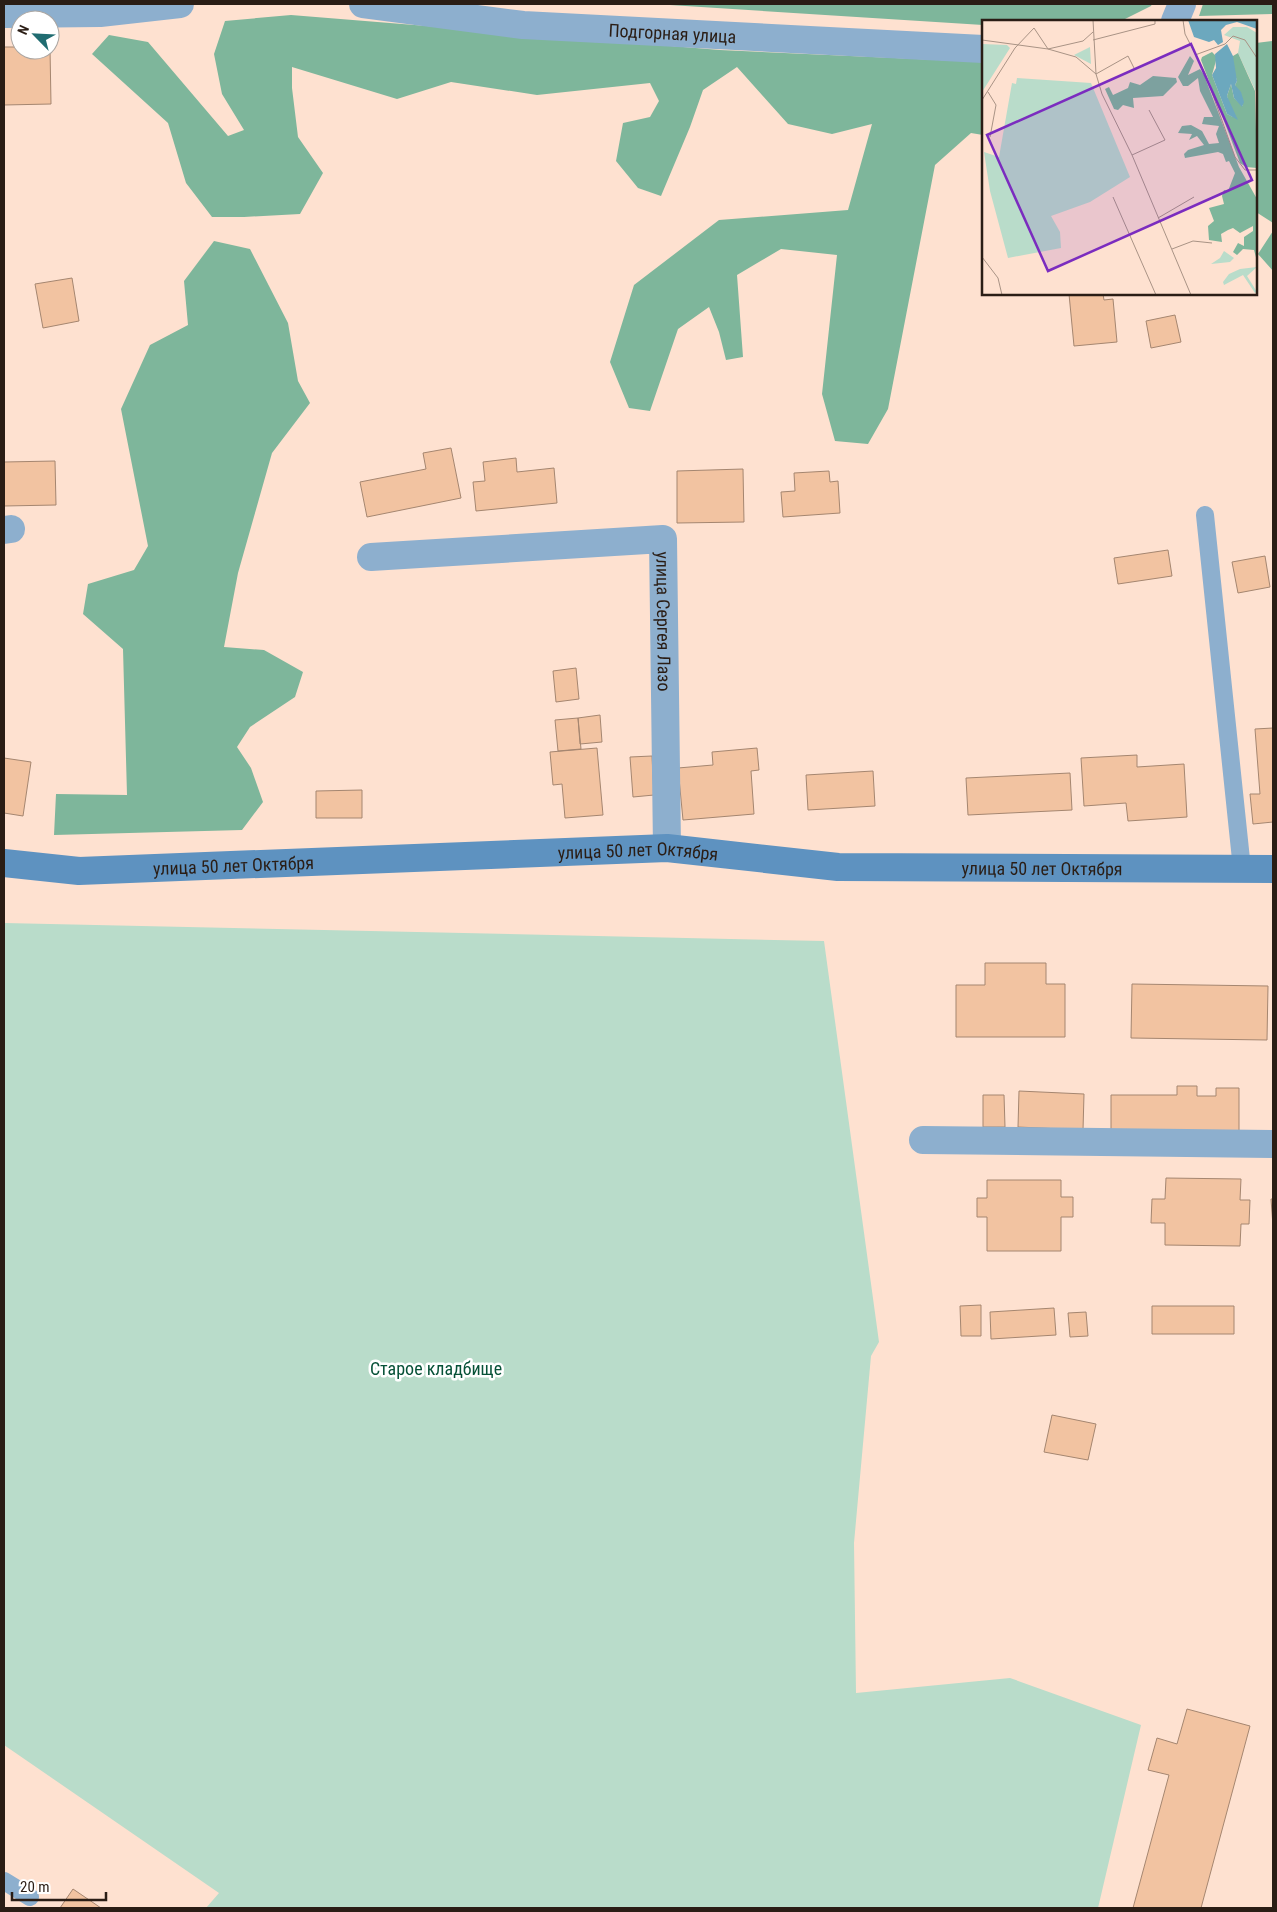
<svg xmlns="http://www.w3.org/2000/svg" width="1277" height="1912" font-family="'Roboto Condensed',sans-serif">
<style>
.green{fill:#b9dcca}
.forest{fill:#7eb69b}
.building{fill:#f2c3a1;stroke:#a58670}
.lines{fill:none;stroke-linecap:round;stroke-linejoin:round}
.lane{stroke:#8dafce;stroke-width:18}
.street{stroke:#8dafce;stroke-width:28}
.secondary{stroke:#5e92c0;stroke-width:28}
.labels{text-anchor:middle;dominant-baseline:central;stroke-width:5;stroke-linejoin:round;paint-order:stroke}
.street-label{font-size:18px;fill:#2a1d15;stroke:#fff}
.park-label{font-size:18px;fill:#065137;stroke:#fff}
.inset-road{fill:none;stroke:#a99385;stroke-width:1}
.view{fill:#7b2cbf;fill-opacity:0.15;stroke:#7b2cbf;stroke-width:2.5}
.inset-edge{fill:none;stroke:#2a1d15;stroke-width:2.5}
</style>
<rect width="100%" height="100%" fill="#fee1d0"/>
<path class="green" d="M 4,923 L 824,941 L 879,1342 L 871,1356 L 854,1543 L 856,1693 L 1010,1678 L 1141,1725 L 1098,1908 L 206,1908 L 219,1893 L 4,1745 Z"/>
<path class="forest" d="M 654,4 L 1152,4 L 1151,6 L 1121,21 L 983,21 L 983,25 Z
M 1203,4 L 1273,4 L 1273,14 L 1199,16 Z
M 291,15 L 720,50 L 983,62 L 983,135 L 971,133 L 935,165 L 888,409 L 868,444 L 835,441 L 822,394 L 837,255 L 781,249 L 737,275 L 743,357 L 726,360 L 719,332 L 709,307 L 678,329 L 650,411 L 629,408 L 610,362 L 634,285 L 719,220 L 848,210 L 872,124 L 832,134 L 788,124 L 737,67 L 703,90 L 690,127 L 661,196 L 638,188 L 616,161 L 623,123 L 650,117 L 659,101 L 650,83 L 537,95 L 451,82 L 397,99 L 292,67 L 292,88 L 298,137 L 323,173 L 300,214 L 244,217 L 212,217 L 186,183 L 168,123 L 92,54 L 109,35 L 148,42 L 228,136 L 244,130 L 222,94 L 214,54 L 225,21 Z
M 1273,41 L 1273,223 L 1256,212 L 1256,43 Z
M 1273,231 L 1273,271 L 1258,254 Z
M 214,241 L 250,249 L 288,323 L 298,381 L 310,403 L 272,453 L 238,573 L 224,647 L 264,650 L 303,672 L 295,697 L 250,727 L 237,747 L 251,768 L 263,802 L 242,830 L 54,835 L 56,794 L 127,795 L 123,649 L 83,614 L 88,584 L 134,570 L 148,546 L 121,409 L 150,345 L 188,325 L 184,281 Z"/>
<path class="building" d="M 4,47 L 20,47 L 20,50 L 50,49 L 51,104 L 4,105 Z
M 72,278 L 79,321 L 43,328 L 35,284 Z
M 1069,294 L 1103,294 L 1104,300 L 1113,299 L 1117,342 L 1074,346 Z
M 1175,315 L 1181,342 L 1151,348 L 1146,321 Z
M 451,448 L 461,498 L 367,517 L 360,482 L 426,469 L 423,453 Z
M 516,458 L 517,472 L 554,468 L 557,503 L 476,511 L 473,482 L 485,481 L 483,462 Z
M 55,461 L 56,505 L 4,506 L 4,462 Z
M 743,469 L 744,522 L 677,523 L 677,471 Z
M 829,471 L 830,482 L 838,481 L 840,513 L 783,517 L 781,492 L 795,491 L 794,473 Z
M 1168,550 L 1172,576 L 1118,584 L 1114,558 Z
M 1265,556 L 1270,587 L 1238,593 L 1232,562 Z
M 576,668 L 579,699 L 556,702 L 553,671 Z
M 600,715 L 602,742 L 580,744 L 578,718 Z
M 578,718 L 581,749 L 558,751 L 555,720 Z
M 1273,728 L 1273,822 L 1253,824 L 1250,794 L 1260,794 L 1255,729 Z
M 597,748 L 603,815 L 565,818 L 562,784 L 553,785 L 550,752 Z
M 757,748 L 759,770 L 751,771 L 754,814 L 683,820 L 678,768 L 713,765 L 712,752 Z
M 1137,755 L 1137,767 L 1184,764 L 1187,817 L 1128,821 L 1126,803 L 1084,806 L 1081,758 Z
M 652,756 L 654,795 L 633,797 L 630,757 Z
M 4,758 L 31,762 L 23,816 L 4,813 Z
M 873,771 L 875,806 L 808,810 L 806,775 Z
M 1070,773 L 1072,810 L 968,815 L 966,778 Z
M 362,790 L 362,818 L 316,818 L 316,791 Z
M 985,963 L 1046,963 L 1046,984 L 1065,984 L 1065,1037 L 956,1037 L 956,985 L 985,985 Z
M 1132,984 L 1268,986 L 1267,1040 L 1131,1038 Z
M 1177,1086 L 1197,1086 L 1197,1096 L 1216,1096 L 1216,1088 L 1239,1088 L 1239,1132 L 1111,1133 L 1111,1095 L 1177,1095 Z
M 1019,1091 L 1084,1094 L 1083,1130 L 1018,1127 Z
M 983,1095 L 1004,1095 L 1005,1127 L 983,1127 Z
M 1166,1178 L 1241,1179 L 1240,1200 L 1250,1200 L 1249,1224 L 1241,1224 L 1240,1246 L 1165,1245 L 1165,1223 L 1151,1223 L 1152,1199 L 1165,1199 Z
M 987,1180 L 1061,1180 L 1061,1197 L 1073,1197 L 1073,1217 L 1061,1217 L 1061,1251 L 987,1251 L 987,1217 L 977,1217 L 977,1198 L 987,1198 Z
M 1271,1199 L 1273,1199 L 1273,1226 Z
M 981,1305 L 981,1336 L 961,1336 L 960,1306 Z
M 1152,1306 L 1234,1306 L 1234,1334 L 1152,1334 Z
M 1054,1308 L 1056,1335 L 991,1339 L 990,1312 Z
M 1086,1312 L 1088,1336 L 1070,1337 L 1068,1313 Z
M 1052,1415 L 1096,1424 L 1088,1460 L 1044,1452 Z
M 1187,1709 L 1250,1726 L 1201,1908 L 1133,1908 L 1169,1775 L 1148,1770 L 1157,1738 L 1177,1744 Z
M 73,1889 L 101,1908 L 60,1908 Z"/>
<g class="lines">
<path class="lane" d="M 1205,515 L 1242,869
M 4,1881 L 30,1897"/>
<g class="street">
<path id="s1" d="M 363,4 L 523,25 L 983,49"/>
<path d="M 4,14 L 100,13 L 180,4"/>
<path d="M 1175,21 L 1182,4"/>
<path d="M 4,530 L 11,529"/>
<path id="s2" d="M 371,557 L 663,539 L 667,848"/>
<path d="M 923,1140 L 1273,1144"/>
</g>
<path class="secondary" id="s3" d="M 4,863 L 79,871 L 667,848 L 838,867 L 1273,869"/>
</g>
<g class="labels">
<g class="street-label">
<text stroke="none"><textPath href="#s1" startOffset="311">Подгорная улица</textPath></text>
<text stroke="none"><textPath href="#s2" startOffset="375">улица Сергея Лазо</textPath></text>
<text stroke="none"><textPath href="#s3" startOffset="635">улица 50 лет Октября</textPath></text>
<text stroke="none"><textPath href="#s3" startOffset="230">улица 50 лет Октября</textPath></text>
<text stroke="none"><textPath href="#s3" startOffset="1040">улица 50 лет Октября</textPath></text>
</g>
<g class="park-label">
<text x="436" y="1368">Старое кладбище</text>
</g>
</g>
<g transform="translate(982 20)">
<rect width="275" height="275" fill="#fee1d0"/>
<path d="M 251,7 L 265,7 L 275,13 L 275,74 L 256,33 L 258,21 L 242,15 ZM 0,24 L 25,25 L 28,28 L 0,72 ZM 108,27 L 109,44 L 92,35 ZM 35,58 L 109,63 L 148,157 L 108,182 L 69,196 L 78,212 L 79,228 L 26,238 L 8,171 L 2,132 L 17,137 L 30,63 L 34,64 ZM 242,231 L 252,238 L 248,242 L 229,244 L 238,238 ZM 275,247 L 265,256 L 275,272 L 273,273 L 261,255 L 242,265 L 241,262 L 247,254 L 258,249 Z" fill="#b9dcca"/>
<path d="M 230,32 L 235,37 L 230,55 L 245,94 L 251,97 L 245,76 L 249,64 L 252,78 L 261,86 L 253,65 L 255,61 L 251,47 L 251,36 L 256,33 L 273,71 L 275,148 L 264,147 L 258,143 L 219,40 L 220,37 ZM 208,36 L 212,41 L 206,55 L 218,49 L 222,55 L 257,147 L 275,179 L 275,241 L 272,230 L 261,229 L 255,235 L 251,232 L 256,223 L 262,226 L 262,217 L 271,211 L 271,206 L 258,213 L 251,208 L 246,210 L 239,214 L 240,222 L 227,220 L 226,206 L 232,201 L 227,188 L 242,184 L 240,176 L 242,170 L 246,171 L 253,153 L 247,141 L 244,142 L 241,134 L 236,132 L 203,138 L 202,134 L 206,130 L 222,125 L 215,116 L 207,120 L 210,114 L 196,113 L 200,106 L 209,105 L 220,111 L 227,124 L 237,123 L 234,114 L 237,106 L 220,104 L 222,97 L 231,97 L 218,71 L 216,58 L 206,66 L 201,66 L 196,57 ZM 171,56 L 194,58 L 195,62 L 181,76 L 151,78 L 152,88 L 141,85 L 136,90 L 132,89 L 123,69 L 127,67 L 131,75 L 146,68 L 148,62 L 158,65 Z" fill="#7eb69b"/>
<path d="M 206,0 L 275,0 L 275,9 L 255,2 L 244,5 L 239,10 L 241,22 L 236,25 L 232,20 L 227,22 L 212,17 ZM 245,24 L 251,36 L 255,61 L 253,65 L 259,72 L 262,82 L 260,87 L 252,78 L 249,64 L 245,76 L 256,100 L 245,94 L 230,55 L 234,48 L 233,34 Z" fill="#6ca8be"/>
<path class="inset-road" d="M 111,0 L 114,54 L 120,74 L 150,135 L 209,275M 201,0 L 203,14 L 223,53 L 253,137 L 263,150 L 275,150M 52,8 L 66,29 L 94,37 L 114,54 L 146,36 L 153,50M 0,20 L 66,29 L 101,21 L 111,12M 111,20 L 173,4 L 173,0M 213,35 L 243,24 L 251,16 L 263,20 L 275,38M 6,72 L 14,85 L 8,117M 0,80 L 33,28 L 52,8M 150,135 L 183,120 L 167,90M 131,177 L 174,275M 176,198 L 212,177M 190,229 L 211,221 L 230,223M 0,237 L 16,258 L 20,275"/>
<path class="view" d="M 209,24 L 270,160 L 66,251 L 5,115 Z"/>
<rect width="275" height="275" class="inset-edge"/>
</g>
<rect width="1277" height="1912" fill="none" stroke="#2a1d15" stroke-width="10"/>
<g transform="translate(35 35) rotate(294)"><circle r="24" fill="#ffffff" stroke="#aaa5a1"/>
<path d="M0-4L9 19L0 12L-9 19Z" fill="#206c71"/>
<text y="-8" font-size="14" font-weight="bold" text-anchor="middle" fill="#2a1d15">N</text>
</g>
<path d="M12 1892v8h94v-8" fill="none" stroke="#2a1d15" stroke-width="2.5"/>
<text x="20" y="1892" font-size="15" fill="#2a1d15" stroke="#ffffff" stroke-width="4" paint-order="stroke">20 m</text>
</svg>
